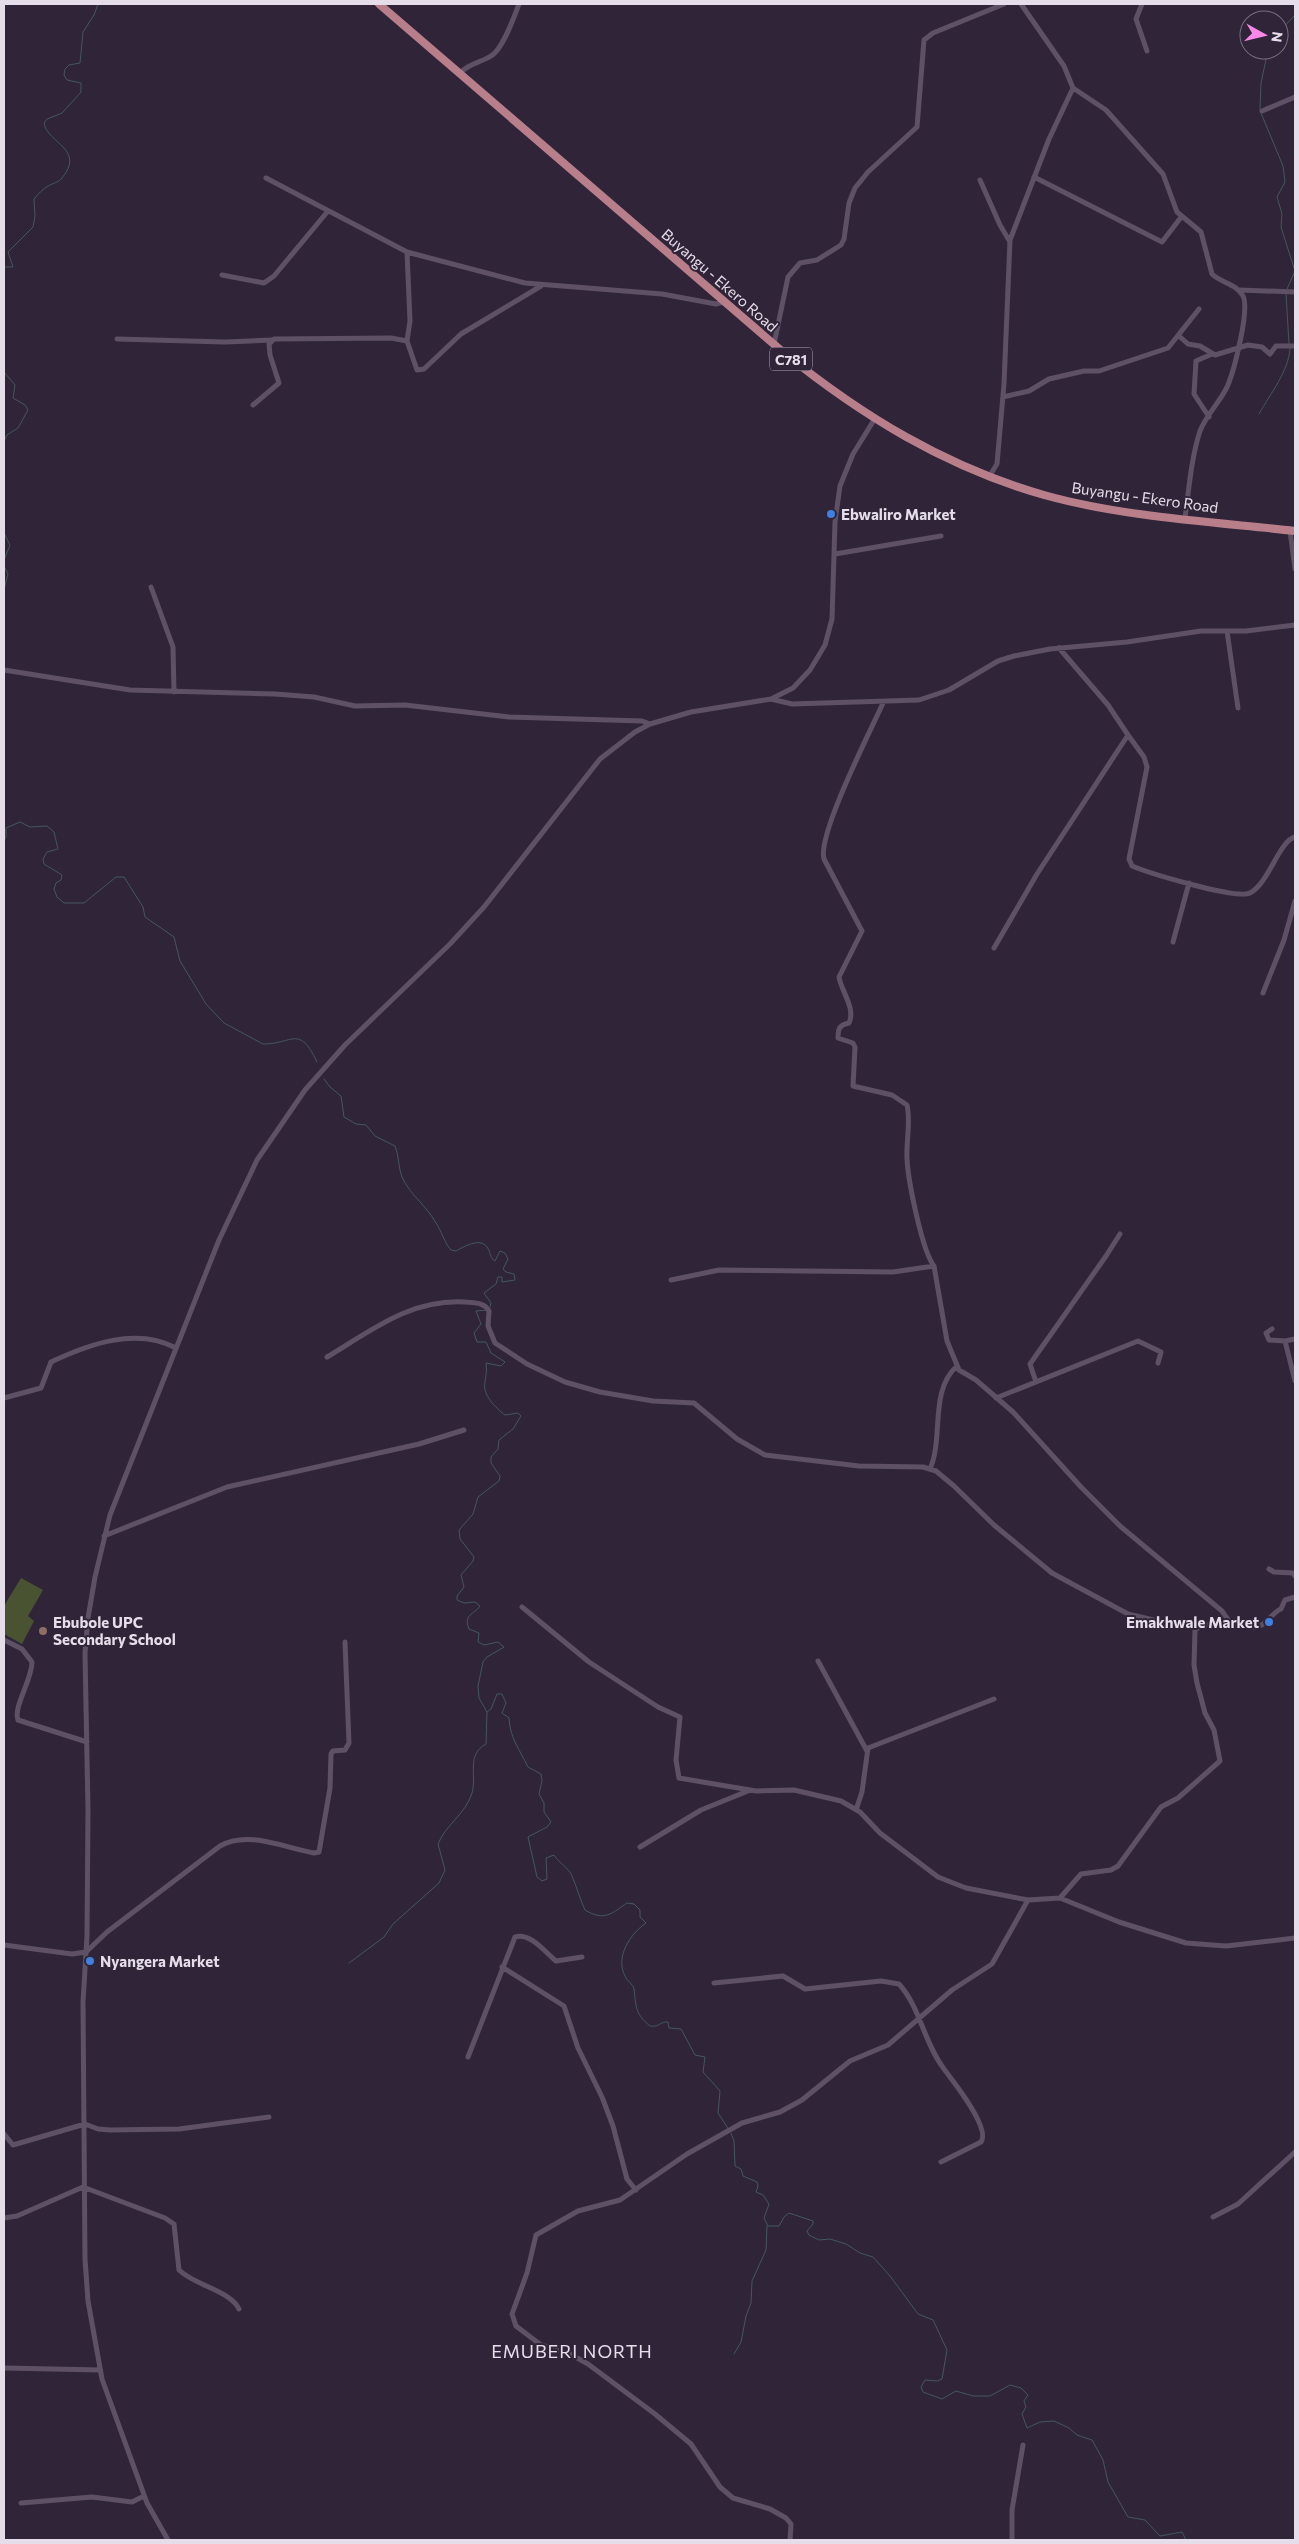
<svg xmlns="http://www.w3.org/2000/svg" width="1299" height="2544" font-family="Commissioner,sans-serif">
<style>
.green{fill:#495332}
.lines{fill:none;stroke-linecap:round;stroke-linejoin:round}
.stream{stroke:#45565d;stroke-width:1}
.minor{stroke:#5e5166;stroke-width:5}
.primary{stroke:#b87f8b;stroke-width:8}
.shop-dot{fill:#3f7fe0;stroke:#302538;stroke-width:2}
.education-dot{fill:#8d6e63;stroke:#302538;stroke-width:2}
.labels{text-anchor:middle;dominant-baseline:central;stroke-width:4;stroke-linejoin:round;paint-order:stroke}
.shield{fill:#302538;stroke:#afa6b5;stroke-width:1}
.shield-label{font-size:14px;font-weight:bold;fill:#e5deea}
.street-label{font-size:15px;fill:#e5deea;stroke:#302538}
.poi-label{font-size:15px;font-weight:bold;fill:#e5deea;stroke:#302538;text-anchor:start}
.quarter-label{font-size:18px;letter-spacing:1px;fill:#e5deea;stroke:#302538}
</style>
<rect width="100%" height="100%" fill="#302538"/>
<path class="green" d="M 21,1578 L 43,1590 L 28,1616 L 34,1621 L 22,1644 L 4,1634 L 4,1606 Z"/>
<g class="lines">
<path class="stream" d="M 1279,32 L 1295,15
M 1260,109 L 1261,83 L 1268,50
M 1261,113 L 1283,166 L 1285,182 L 1277,197 L 1282,214 L 1281,227 L 1295,271 L 1287,289
M 4,267 L 13,267 L 8,252 L 33,227 L 35,216 L 34,199 C 38,194 43,189 48,186 C 53,183 58,183 62,178 C 86,149 47,143 44,123 L 47,119 L 62,113 L 81,92 L 81,83 L 67,80 L 64,75 L 65,69 L 69,65 L 80,63 L 83,32 L 94,15 L 98,4
M 1286,293 L 1289,344
M 4,372 L 15,385 L 13,398 L 25,405 L 28,410 L 18,428 L 7,435 L 4,441
M 1259,414 C 1270,394 1289,371 1290,348
M 4,533 L 10,545 L 4,560
M 4,566 L 8,574 L 4,589
M 4,622 L 4,630
M 4,841 L 6,837 L 6,828 L 20,822 L 30,827 L 47,826 L 54,832 L 58,849 L 47,852 L 43,859 L 44,864 L 62,875 L 61,880 L 56,883 L 54,889 L 57,897 L 64,903 L 84,903 L 116,877 L 124,877 L 143,907 L 145,917 L 174,937 L 180,961 L 206,1004 L 224,1023 L 263,1044 C 293,1044 299,1024 317,1062
M 324,1079 L 330,1087 L 341,1096 L 344,1117 L 356,1124 L 366,1125 L 375,1136 L 395,1146 C 399,1155 398,1167 402,1177 C 410,1195 426,1205 436,1223 C 442,1232 444,1242 451,1250 L 456,1251 C 463,1247 480,1237 487,1247 C 491,1252 489,1257 495,1261 L 500,1251 L 505,1253 L 508,1259 L 503,1269 L 506,1272 L 514,1274 L 515,1280 L 502,1282 L 502,1277 L 498,1277 L 496,1284 L 484,1293 L 491,1303 L 490,1307
M 487,1712 L 491,1709 L 497,1694 L 502,1694 L 506,1703 L 502,1713 L 509,1718 C 510,1739 520,1750 528,1767 L 541,1774 L 542,1781 L 539,1794 L 544,1803 L 544,1812 L 551,1822 L 547,1827 L 528,1837 L 537,1877 L 542,1881 L 547,1879 L 546,1858 L 554,1855 C 559,1863 569,1868 572,1876 C 577,1888 580,1899 585,1910 C 605,1922 612,1913 627,1903 L 634,1904 L 640,1910 L 640,1917 L 646,1923 C 630,1934 615,1957 625,1976 C 627,1981 633,1984 634,1989 C 636,2006 635,2014 650,2026 C 658,2028 661,2021 668,2022 L 669,2028 L 681,2029 L 695,2055 L 705,2057 L 703,2072 L 720,2091 L 718,2113 L 729,2130
M 349,1963 L 384,1937 L 393,1924 L 439,1883 L 445,1870 L 438,1844 C 446,1824 465,1815 472,1793 C 477,1775 466,1755 486,1744 L 487,1712 L 479,1698 L 478,1686 L 483,1662 L 487,1657 L 504,1647 L 498,1642 L 484,1645 L 478,1642 L 479,1633 L 469,1629 C 463,1614 474,1615 480,1606 L 475,1602 L 464,1603 L 457,1600 L 457,1596 L 464,1587 L 461,1575 L 473,1561 L 474,1557 L 460,1539 L 459,1530 L 473,1514 L 478,1497 L 499,1481 L 500,1476 L 491,1463 L 491,1457 L 498,1449 L 499,1440 L 513,1429 L 521,1416 L 518,1413 L 505,1415 C 496,1408 482,1395 485,1382 C 486,1373 487,1373 486,1363 L 501,1366 L 505,1362 L 491,1353 L 486,1342 L 477,1342 L 474,1333 L 481,1324 L 476,1311 L 487,1310
M 731,2133 L 734,2141 L 735,2166 L 741,2169 L 743,2176 L 757,2182 L 758,2186 L 756,2192 L 763,2195 L 769,2204 L 764,2218 L 768,2226 L 779,2226 L 784,2217 L 789,2213 L 813,2221 L 813,2224 L 807,2231 L 809,2235 L 819,2240 L 830,2239 L 846,2244 L 860,2253 L 873,2257 L 890,2276 L 918,2314 L 933,2320 L 947,2350 L 942,2379 L 937,2381 L 925,2380 L 921,2387 L 923,2392 L 942,2399 L 956,2391 L 973,2396 L 990,2396 L 1010,2385 L 1021,2388 L 1028,2395 L 1024,2401 L 1026,2407 L 1022,2414 L 1027,2428 L 1040,2422 L 1054,2421 L 1069,2428 L 1077,2435 L 1092,2440 L 1103,2460 L 1108,2482 L 1128,2517 L 1145,2520 L 1160,2536 L 1182,2532 L 1186,2540
M 734,2354 L 741,2342 L 746,2316 L 751,2303 L 752,2281 L 766,2250 L 767,2226"/>
<path class="minor" d="M 1142,4 L 1136,19 L 1147,51
M 460,73 C 469,63 480,63 491,56 C 503,49 514,17 519,4
M 1073,88 L 1106,110 L 1163,174 L 1177,212 L 1201,232 L 1212,274 C 1221,283 1237,284 1243,296 C 1250,310 1234,370 1228,385 C 1221,401 1206,415 1200,431 C 1191,459 1189,489 1185,518
M 1262,111 L 1295,97
M 1034,177 L 1162,242 L 1182,216
M 266,178 L 407,252 L 525,283 L 662,294 L 716,304 L 724,302
M 980,180 L 1000,225 L 1010,242
M 407,252 L 410,321 L 407,341 L 417,370 L 424,369 L 461,334 L 541,286
M 222,275 L 264,283 L 274,276 L 328,211
M 1239,290 L 1295,292
M 1179,336 L 1188,344 L 1200,346 L 1215,355 L 1248,345 L 1262,347 L 1270,354 L 1276,346 L 1295,346
M 117,339 L 225,342 L 272,340
M 774,344 L 788,277 L 800,263 L 817,260 L 841,245 L 844,239 L 849,203 L 855,188 L 868,172 L 917,127 L 924,40 L 933,33 L 1004,4
M 1003,397 L 1029,391 L 1049,379 L 1084,371 L 1099,371 L 1168,348 L 1199,309
M 253,405 L 279,383 L 270,355 L 269,344 L 274,339 L 391,338 L 407,341
M 1209,417 L 1194,394 L 1196,361 L 1212,354
M 989,477 L 997,464 L 1004,384 L 1010,240 L 1049,139 L 1073,88 L 1064,66 L 1021,4
M 1290,531 L 1295,569
M 835,554 L 941,536
M 151,587 L 173,647 L 174,692
M 1227,631 L 1238,708
M 4,670 L 130,690 L 275,694 L 314,697 L 355,706 L 405,705 L 509,717 L 642,721 L 650,724
M 771,699 L 792,704 L 919,700 L 949,690 L 998,661 L 1014,656 L 1050,649 L 1127,642 L 1201,631 L 1246,631 L 1295,625
M 883,703 C 871,730 817,835 824,859 L 862,931 L 839,977 C 841,991 856,1008 849,1023 C 839,1025 838,1029 838,1038 L 853,1043 L 855,1047 L 853,1086 L 892,1095 L 907,1105 C 911,1122 906,1141 907,1159 C 908,1180 922,1251 934,1266
M 1128,735 L 1144,757 L 1147,767 L 1129,859 L 1132,866 C 1149,873 1237,900 1250,893 C 1269,883 1279,841 1295,837
M 1173,942 L 1189,883
M 994,948 L 1037,874 L 1128,735 L 1108,705 L 1059,648
M 1263,993 L 1284,940 L 1295,901
M 671,1280 L 719,1270 L 893,1272 L 934,1266 L 947,1341 L 959,1370 L 976,1380 L 1013,1412 L 1081,1487 L 1120,1526 L 1222,1611 L 1231,1624
M 1272,1329 L 1266,1333 L 1269,1340 L 1285,1341
M 1295,1339 L 1285,1341 L 1295,1381
M 327,1357 C 372,1330 410,1299 465,1302 C 475,1303 484,1302 489,1311 L 488,1326 L 495,1343 L 527,1364 L 565,1382 L 600,1392 L 653,1401 L 694,1403 L 737,1439 L 765,1455 L 859,1466 L 923,1467 L 936,1471 L 954,1486 L 994,1525 L 1052,1573 L 1128,1614 L 1179,1626 L 1200,1626
M 1036,1382 L 1030,1364 L 1106,1256 L 1120,1234
M 4,1398 L 41,1388 L 51,1362 C 89,1344 136,1327 176,1348
M 996,1398 L 1138,1341 L 1161,1352 L 1158,1363
M 930,1469 C 944,1437 929,1391 957,1366
M 104,1536 L 227,1487 L 419,1444 L 464,1430
M 1269,1569 L 1274,1572 L 1293,1573 L 1295,1576
M 522,1607 L 589,1662 L 658,1707 L 680,1717 L 676,1760 L 679,1778 L 756,1791 L 794,1790 L 841,1801 L 860,1812 L 880,1833 L 938,1877 L 966,1888 L 1028,1900
M 4,1640 L 22,1649 L 32,1662 C 32,1680 13,1707 18,1720 L 87,1742
M 818,1661 L 867,1751
M 856,1810 L 862,1792 L 868,1748 L 994,1699
M 640,1847 L 701,1810 L 748,1791
M 1060,1898 L 1119,1922 L 1186,1943 L 1226,1946 L 1295,1938
M 4,1945 L 72,1954 L 86,1952 L 107,1932 L 220,1846 C 248,1830 285,1848 314,1853 L 319,1852 L 330,1788 L 331,1754 L 333,1751 L 345,1750 L 349,1743 L 345,1642
M 502,1967 L 564,2006 L 578,2048 L 602,2097 L 613,2126 L 627,2179 L 636,2190
M 714,1983 L 783,1976 L 805,1989 L 881,1981 L 899,1984 C 920,2007 924,2043 944,2069 C 953,2081 991,2128 981,2142 L 941,2162
M 468,2057 L 515,1937 C 530,1932 545,1952 556,1961 L 582,1957
M 4,2134 L 13,2145 L 85,2124 L 98,2129 L 110,2130 L 179,2129 L 269,2117
M 1213,2217 L 1238,2204 L 1295,2152
M 4,2218 L 17,2216 L 83,2187 L 165,2218 L 174,2224 L 179,2270 C 194,2285 231,2291 239,2309
M 4,2368 L 100,2370
M 21,2503 L 92,2497 L 132,2502 L 144,2496
M 168,2540 L 147,2503 L 102,2379 L 88,2301 L 85,2259 L 83,2002 L 87,1936 L 88,1810 L 85,1653 L 88,1618 L 95,1577 L 110,1515 L 219,1240 L 257,1160 L 305,1090 L 345,1045 L 450,944 L 484,907 L 600,759 L 635,732 L 650,724 L 691,712 L 771,699 L 793,688 L 810,670 L 825,645 L 832,619 L 835,522 L 840,486 L 853,454 L 874,420
M 790,2540 L 791,2524 L 786,2518 L 770,2509 L 733,2498 L 720,2487 L 691,2444 L 655,2414 L 588,2364 L 570,2354 L 541,2345 L 516,2326 L 512,2314 L 527,2273 L 536,2235 L 578,2211 L 620,2200 L 687,2154 L 742,2123 L 780,2112 L 802,2100 L 850,2061 L 888,2045 L 952,1990 L 992,1964 L 1028,1900 L 1060,1898 L 1081,1874 L 1111,1870 L 1118,1866 L 1161,1807 L 1178,1798 L 1220,1761 L 1214,1730 L 1205,1713 L 1197,1683 L 1194,1665 L 1195,1630 C 1210,1618 1239,1627 1256,1627 C 1267,1626 1271,1613 1281,1609 L 1285,1600 L 1295,1597
M 1012,2540 L 1012,2510 L 1023,2445"/>
<path class="primary" d="M 379,4 L 783,352 C 862,416 946,467 1044,495 C 1123,517 1214,522 1295,531"/>
</g>
<g class="shop-dot">
<circle cx="831" cy="514" r="5"/>
<circle cx="1269" cy="1622" r="5"/>
<circle cx="90" cy="1961" r="5"/>
</g>
<circle class="education-dot" cx="43" cy="1631" r="5"/>
<g class="labels">
<rect class="shield" x="770" y="347.5" width="42" height="23" rx="4"/>
<g class="shield-label">
<text x="791" y="359">C781</text>
</g>
<g class="street-label">
<text transform="translate(720 280) rotate(41)">Buyangu - Ekero Road</text>
<text transform="translate(1145 497) rotate(8)">Buyangu - Ekero Road</text>
</g>
<g class="poi-label">
<text x="841" y="514">Ebwaliro Market</text>
<text x="53" y="1622">Ebubole UPC<tspan x="53" dy="17">Secondary School</tspan></text>
<text x="1259" y="1622" text-anchor="end">Emakhwale Market</text>
<text x="100" y="1961">Nyangera Market</text>
</g>
<g class="quarter-label">
<text x="572" y="2351">EMUBERI NORTH</text>
</g>
</g>
<rect width="1299" height="2544" fill="none" stroke="#e5deea" stroke-width="10"/>
<g transform="translate(1264 35) rotate(98)"><circle r="24" fill="#302538" stroke="#786f7f"/>
<path d="M0-4L9 19L0 12L-9 19Z" fill="#f988e9"/>
<text y="-8" font-size="14" font-weight="bold" text-anchor="middle" fill="#e5deea">N</text>
</g>
</svg>
